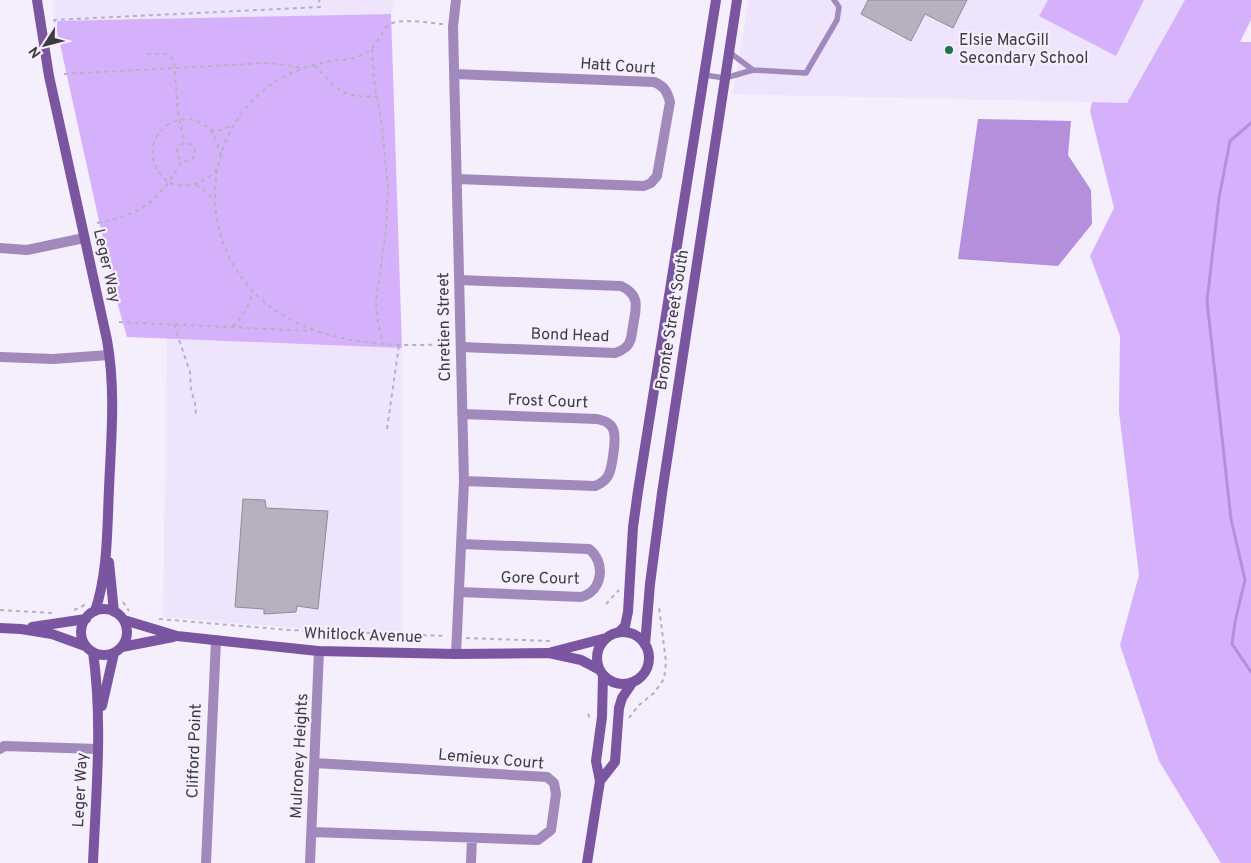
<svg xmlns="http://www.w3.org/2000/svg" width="1251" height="863" font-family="Overpass,sans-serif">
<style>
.built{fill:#eee4fb}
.green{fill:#d4b1fa}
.water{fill:#b48fdc}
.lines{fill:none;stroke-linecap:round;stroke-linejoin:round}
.stream{stroke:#b48fdc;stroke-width:3}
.building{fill:#b7b0bf;stroke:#918b99}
.path{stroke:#b6b1bd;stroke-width:2;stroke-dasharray:4 4;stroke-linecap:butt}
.lane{stroke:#a189bc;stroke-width:5.5}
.street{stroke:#a189bc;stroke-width:10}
.secondary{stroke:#7b56a0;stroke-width:10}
.poi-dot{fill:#1a7246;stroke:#f5eefd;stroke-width:2}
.labels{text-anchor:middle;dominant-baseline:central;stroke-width:4.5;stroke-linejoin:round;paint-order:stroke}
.poi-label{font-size:16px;fill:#3e3b41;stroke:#f5eefd;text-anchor:start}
.street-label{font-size:16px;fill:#3e3b41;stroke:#f5eefd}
</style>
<rect width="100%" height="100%" fill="#f5eefd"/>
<path class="built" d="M 54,0 L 394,0 L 391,14 L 54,21 Z
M 749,0 L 1185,0 L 1127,103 L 733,94 Z
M 167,339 L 402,348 L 402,637 L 163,617 Z"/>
<path class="green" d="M 1048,0 L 1144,0 L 1116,56 L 1039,16 Z
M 1185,0 L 1251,0 L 1251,20 L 1240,42 L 1251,42 L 1251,863 L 1221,863 L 1159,761 L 1120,645 L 1139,575 L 1119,412 L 1120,336 L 1090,256 L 1114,208 L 1090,111 L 1092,102 L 1127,103 Z
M 391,14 L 402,348 L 127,337 L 116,298 L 58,35 L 54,21 Z"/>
<path class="water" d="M 978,119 L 1071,121 L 1068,155 L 1091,190 L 1092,224 L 1058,266 L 958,259 Z"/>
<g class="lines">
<path class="stream" d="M 1251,123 L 1230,141 L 1219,198 L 1207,301 L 1231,519 L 1245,580 L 1235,622 L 1232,644 L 1251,672"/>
</g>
<path class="building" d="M 868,0 L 967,0 L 953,28 L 925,14 L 911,41 L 861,14 Z
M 243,499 L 265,500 L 266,508 L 328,511 L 318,609 L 297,606 L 296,612 L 264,614 L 264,609 L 235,607 Z"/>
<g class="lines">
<path class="path" d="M 53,20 L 320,7 L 319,0
M 443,24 C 429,23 397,17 387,26 C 385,27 383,32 381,35 C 374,48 371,51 357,57 C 349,60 339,60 331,61 C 313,64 293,71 278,80 C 193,133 195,259 278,312 C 329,345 391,347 449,344
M 372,49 L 374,81 L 382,127 L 388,188 L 386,230 L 376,301 L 377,317 L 383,344
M 147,54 C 157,54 169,51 174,61 L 178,112 L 184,143
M 314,65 C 339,90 340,97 377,97
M 64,74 L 266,63 L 286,65 L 303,68
M 210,130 L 221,130 L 232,126
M177 152a9 9 0 1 1 18 0a9 9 0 1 1-18 0Z
M 217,169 C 206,181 193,188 176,185 C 168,183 164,179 159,172 C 135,136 183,101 210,130 C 216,137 218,147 221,155
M 196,185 L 207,192 L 213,199
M 97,223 C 142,215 160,200 182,161
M 119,322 L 312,331
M 174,325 L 190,372 L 191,390 L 195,403 L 196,415
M 233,327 C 243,315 249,307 252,292
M 387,429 L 399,345
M 123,602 L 129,611
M 606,604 L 619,590
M 0,610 L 52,613
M 74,610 L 83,606 L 87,602
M 159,619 L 289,630 L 446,636
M 466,638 L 551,641
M 588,714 L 591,721
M 629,718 L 638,706 L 654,693 L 664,679 L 666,662 L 659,607"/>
<path class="lane" d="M 729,52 L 753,70
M 704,75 L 725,78 L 753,70 L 806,73 L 837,20 L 839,7 L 834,0"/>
<path class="street" d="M 455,74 L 654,82 C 664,86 667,91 670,102 L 657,176 L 651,183 L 644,186 L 457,179
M 0,248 L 27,250 L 84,238
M 459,280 L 621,286 C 641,295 636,308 633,326 C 632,331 632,337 630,341 C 628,348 621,351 615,353 L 461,347
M 0,357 L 53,359 L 109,355
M 462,414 L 597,419 C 604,421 610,422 613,429 C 617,437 612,469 608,476 C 605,481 600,484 595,486 L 464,481
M 459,592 L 581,597 C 603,591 606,562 589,549 L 461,544
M 456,654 L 464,481 L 453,27 L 456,0
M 0,749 L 4,746 L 98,749
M 312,832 L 538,840 L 551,830 L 556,794 L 554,783 L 547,777 L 315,763
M 206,863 L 216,640
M 310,863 L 319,651
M 471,863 L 472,838"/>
<path class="secondary" d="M 37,0 L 49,76 L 107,340 C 116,390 111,440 109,489 C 107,530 108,573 95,611
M 109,562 L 114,612
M81 632a23 23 0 1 1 46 0a23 23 0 1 1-46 0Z
M 124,620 L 177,636 L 318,651 L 456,654 L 549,653 L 581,660 L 600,670
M 32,627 L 86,619
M 0,628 L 21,629 L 52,634 L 85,646
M597 658a26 26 0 1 1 52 0a26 26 0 1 1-52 0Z
M 619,632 L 625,626 L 628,612 L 633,527 L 638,491 L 716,0
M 645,645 L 650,584 L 662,493 L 737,0
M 122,647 L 173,637
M 93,652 C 103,722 96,793 93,863
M 552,652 L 606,638
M 102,706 L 114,653
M 600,781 L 615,762 L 619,708 L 622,698 L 632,683
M 587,863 L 600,781 L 596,761 L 602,717 L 603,675"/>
</g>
<circle class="poi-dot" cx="949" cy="50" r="5"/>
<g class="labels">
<g class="poi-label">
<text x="959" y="41">Elsie MacGill<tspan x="959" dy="18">Secondary School</tspan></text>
</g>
<g class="street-label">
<text transform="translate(618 67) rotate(4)">Hatt Court</text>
<text transform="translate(106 266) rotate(77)">Leger Way</text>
<text transform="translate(673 320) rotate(-81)">Bronte Street South</text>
<text transform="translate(445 327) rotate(-91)">Chretien Street</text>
<text transform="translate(570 336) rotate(2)">Bond Head</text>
<text transform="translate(548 402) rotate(2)">Frost Court</text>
<text transform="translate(540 579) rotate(1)">Gore Court</text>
<text transform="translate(363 636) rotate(2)">Whitlock Avenue</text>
<text transform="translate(195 751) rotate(-88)">Clifford Point</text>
<text transform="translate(300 756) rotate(-87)">Mulroney Heights</text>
<text transform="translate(491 760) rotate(5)">Lemieux Court</text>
<text transform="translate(81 790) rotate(-87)">Leger Way</text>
</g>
</g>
<g transform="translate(45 45) rotate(234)" stroke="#f5eefd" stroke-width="4" paint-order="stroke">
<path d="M0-4L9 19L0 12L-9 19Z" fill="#3e3b41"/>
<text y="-8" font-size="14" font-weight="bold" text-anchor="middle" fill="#3e3b41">N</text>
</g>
</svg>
